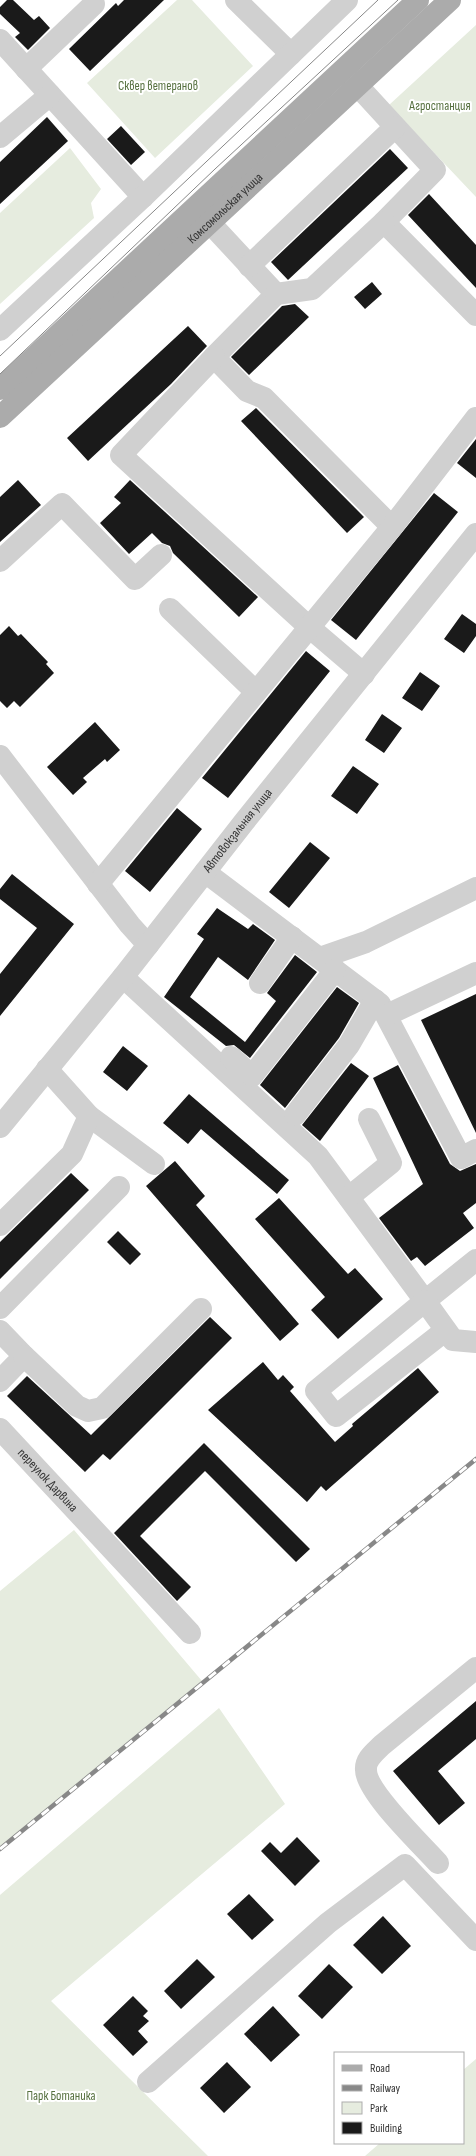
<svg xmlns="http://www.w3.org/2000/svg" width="476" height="2156" font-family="'Sofia Sans Condensed',sans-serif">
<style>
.green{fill:#e6ecdf}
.building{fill:#1a1a1a}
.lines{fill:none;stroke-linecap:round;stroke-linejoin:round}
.minor{stroke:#d0d0d0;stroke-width:22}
.major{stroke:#ababab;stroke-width:22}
.tram{stroke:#888;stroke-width:1}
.rail-casing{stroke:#888;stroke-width:4.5}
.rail{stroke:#fff;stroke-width:3;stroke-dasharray:9;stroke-linecap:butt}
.labels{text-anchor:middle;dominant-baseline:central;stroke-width:4;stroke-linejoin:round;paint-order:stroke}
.park-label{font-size:13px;fill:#56703f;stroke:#fff}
.street-label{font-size:13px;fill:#333;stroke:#fff}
</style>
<rect width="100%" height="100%" fill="#fff"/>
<path class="green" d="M 177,0 L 192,0 L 253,66 L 155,158 L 87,83 Z
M 476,25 L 476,197 L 389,105 Z
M 70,148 L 101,189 L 91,203 L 94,218 L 0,304 L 0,213 Z
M 74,1530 L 202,1681 L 0,1847 L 0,1591 Z
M 219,1708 L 285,1804 L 51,2001 L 208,2156 L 0,2156 L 0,1895 Z
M 476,2059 L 476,2156 L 365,2156 L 380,2143 L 463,2143 L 463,2070 Z"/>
<path class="building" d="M 7,0 L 13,0 L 34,20 L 39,16 L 50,28 L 28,50 L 15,37 L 20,33 L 0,14 L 0,7 Z
M 124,0 L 164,0 L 90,71 L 69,49 L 116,3 L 118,6 Z
M 47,117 L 68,141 L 0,204 L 0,162 Z
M 121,126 L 145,152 L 131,165 L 107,139 Z
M 390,149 L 408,168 L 288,280 L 271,262 Z
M 429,194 L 476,245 L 476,288 L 408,215 Z
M 372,282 L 382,294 L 365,309 L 354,297 Z
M 295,304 L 309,317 L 249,375 L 231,357 L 282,306 Z
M 188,326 L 207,346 L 171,384 L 88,461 L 67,438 Z
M 256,408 L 364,517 L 347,533 L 241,421 Z
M 476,439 L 476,478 L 457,463 Z
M 18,480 L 41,505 L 0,542 L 0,497 Z
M 130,480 L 258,597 L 239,617 L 173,553 L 170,546 L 162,543 L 152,533 L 129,554 L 100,523 L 121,503 L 114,497 Z
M 434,493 L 458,512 L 356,640 L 331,620 Z
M 462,614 L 476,624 L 476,636 L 464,653 L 444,639 Z
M 9,626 L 18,636 L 21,634 L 48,662 L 46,664 L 54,673 L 20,707 L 14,701 L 7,708 L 0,701 L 0,635 Z
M 306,651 L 330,671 L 228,798 L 202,778 Z
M 420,672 L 440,686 L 422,711 L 402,698 Z
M 382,714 L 402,728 L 384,753 L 365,740 Z
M 95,722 L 120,750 L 107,762 L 105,759 L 83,778 L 87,782 L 73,795 L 47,767 Z
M 353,766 L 379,784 L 357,814 L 331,796 Z
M 177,808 L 202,829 L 150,892 L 125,871 Z
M 310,842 L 330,858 L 289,908 L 269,892 Z
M 12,874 L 74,924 L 0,1016 L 0,974 L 37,928 L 0,899 L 0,889 Z
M 217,908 L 248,929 L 253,924 L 275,940 L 248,980 L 218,957 L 190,997 L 245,1042 L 276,1001 L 267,993 L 295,955 L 317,972 L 250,1058 L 234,1045 L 226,1046 L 164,997 L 204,939 L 197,934 Z
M 337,987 L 359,1003 L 339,1038 L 285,1108 L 260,1085 Z
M 476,994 L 476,1133 L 421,1020 Z
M 123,1046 L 148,1066 L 127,1091 L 103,1072 Z
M 351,1063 L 369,1076 L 320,1141 L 302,1125 Z
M 398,1065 L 450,1164 L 460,1171 L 476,1164 L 476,1203 L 463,1213 L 474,1228 L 425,1266 L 417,1257 L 411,1261 L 379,1218 L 423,1184 L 373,1078 Z
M 189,1094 L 289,1180 L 277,1194 L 201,1129 L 188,1144 L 163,1123 Z
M 175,1161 L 205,1196 L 196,1205 L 299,1324 L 280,1341 L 146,1186 Z
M 71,1173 L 89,1190 L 0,1279 L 0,1242 Z
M 279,1198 L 348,1274 L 355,1268 L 383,1299 L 338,1339 L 311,1310 L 325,1297 L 255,1219 Z
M 118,1231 L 141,1254 L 130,1265 L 107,1242 Z
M 210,1317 L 232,1338 L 110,1460 L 103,1454 L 85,1472 L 7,1396 L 27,1376 L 91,1435 Z
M 263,1362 L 278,1380 L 283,1375 L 294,1387 L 290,1391 L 335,1442 L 353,1426 L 352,1424 L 418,1368 L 439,1392 L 326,1491 L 321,1486 L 307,1502 L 208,1410 Z
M 204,1443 L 310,1549 L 296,1562 L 205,1471 L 140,1536 L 191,1587 L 177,1601 L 114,1533 Z
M 476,1701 L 476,1739 L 438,1771 L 465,1803 L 439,1825 L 393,1771 Z
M 297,1837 L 320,1861 L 295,1886 L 261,1851 L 270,1842 L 281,1853 Z
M 249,1894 L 274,1920 L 252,1940 L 227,1914 Z
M 383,1916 L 411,1946 L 382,1974 L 353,1945 Z
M 197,1959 L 215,1977 L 181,2009 L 164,1991 Z
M 329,1964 L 353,1987 L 322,2019 L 298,1996 Z
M 133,1996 L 148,2011 L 143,2016 L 149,2021 L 138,2031 L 148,2042 L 133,2056 L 103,2025 Z
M 273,2006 L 300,2035 L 271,2062 L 244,2034 Z
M 227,2062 L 251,2087 L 224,2113 L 200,2088 Z"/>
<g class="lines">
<g class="minor">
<path d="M 236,0 L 291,54"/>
<path d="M 0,40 L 143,197"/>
<path d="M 26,69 L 94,4"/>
<path d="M 345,72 L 435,170 L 384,222 L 476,315"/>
<path d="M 0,137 L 50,95"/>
<path d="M 210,223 L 276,294 L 214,357 L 247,391 L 264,398 L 392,527"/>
<path d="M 249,266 L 395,127"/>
<path d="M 276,294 L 312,289 L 384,222"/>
<path d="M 0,330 L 143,197 L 347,0"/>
<path d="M 214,357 L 121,455 L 309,627 L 364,674"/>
<path d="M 0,561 L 62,504 L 135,579 L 161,555"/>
<path d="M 170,609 L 256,692"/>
<path d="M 0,756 L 130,925 L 148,945"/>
<path d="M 205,872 L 380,1004 L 461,1158 L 476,1150"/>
<path d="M 98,884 L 392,527 L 476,418"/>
<path d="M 320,958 L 366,942 L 476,888"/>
<path d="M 123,977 L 318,1156 L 425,1301 L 476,1260"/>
<path d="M 260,983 L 292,937"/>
<path d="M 387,1015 L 476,973"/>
<path d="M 231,1057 L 252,1076 L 335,970"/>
<path d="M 295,1115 L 349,1045 L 375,1000"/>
<path d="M 89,1116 L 154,1164"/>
<path id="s1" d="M 0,1127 L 123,977 L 244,822 L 476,534"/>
<path d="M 349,1197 L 391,1163 L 369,1119"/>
<path d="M 0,1225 L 72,1154 L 89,1116 L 47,1069"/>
<path d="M 0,1308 L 119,1187"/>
<path d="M 446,1330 L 336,1416 L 316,1391 L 425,1301 L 453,1340 L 476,1342"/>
<path d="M 0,1331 L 24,1356 L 0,1381"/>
<path d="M 24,1356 L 77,1406 L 88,1411 L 102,1408 L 201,1309"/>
<path id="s2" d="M 0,1429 L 190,1633"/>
<path d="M 438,1863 C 422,1845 366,1792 366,1770 C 365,1759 375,1752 382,1745 L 476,1668"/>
<path d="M 148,2082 L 328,1923 L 405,1865 L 476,1940"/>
</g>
<g class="major">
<path d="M 0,389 L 418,0"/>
<path id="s3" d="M 0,417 L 450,0"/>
</g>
<path class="tram" d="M 0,356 L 378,0
M 0,374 L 215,169 L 398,0"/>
<g class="rail-casing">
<path id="rail" d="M 0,1849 L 476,1459"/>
</g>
<use href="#rail" class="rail"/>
</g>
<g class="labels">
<g class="park-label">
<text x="158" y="86">Сквер ветеранов</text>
<text x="440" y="106">Агростанция</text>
<text x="61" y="2096">Парк Ботаника</text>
</g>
<g class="street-label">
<text stroke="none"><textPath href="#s3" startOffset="307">Комсомольская улица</textPath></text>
<text stroke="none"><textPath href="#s1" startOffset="380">Автовокзальная улица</textPath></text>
<text stroke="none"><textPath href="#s2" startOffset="70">переулок Дарвина</textPath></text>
</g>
</g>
<rect x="334" y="2052" width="130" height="92" fill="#ffffff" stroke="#adadad"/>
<rect x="342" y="2065" width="20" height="6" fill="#ababab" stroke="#adadad"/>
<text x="370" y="2072" font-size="12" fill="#333333">Road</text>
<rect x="342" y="2085" width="20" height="6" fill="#888888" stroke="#adadad"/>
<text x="370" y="2092" font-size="12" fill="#333333">Railway</text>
<rect x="342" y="2102" width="20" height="12" fill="#e6ecdf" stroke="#adadad"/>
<text x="370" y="2112" font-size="12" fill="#333333">Park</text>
<rect x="342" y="2122" width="20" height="12" fill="#1a1a1a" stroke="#adadad"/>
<text x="370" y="2132" font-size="12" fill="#333333">Building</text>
</svg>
